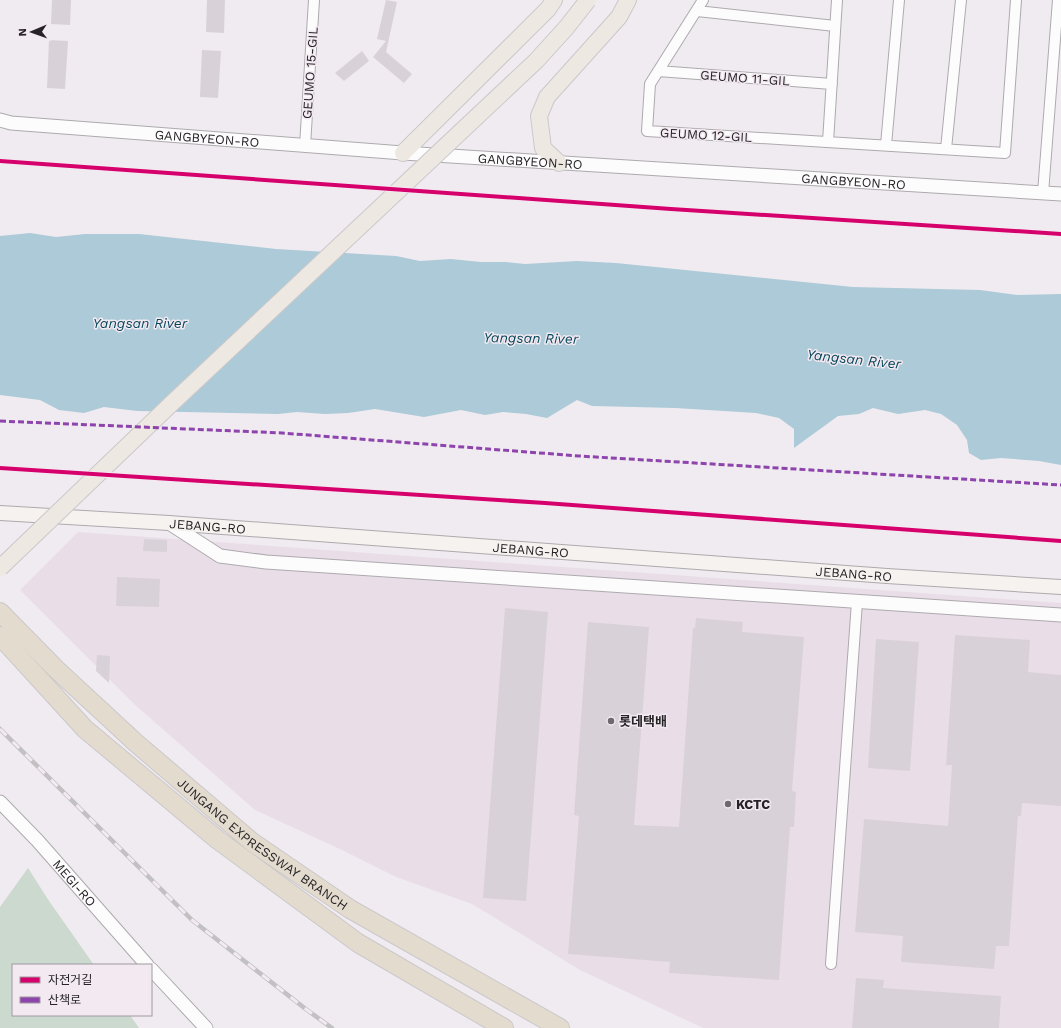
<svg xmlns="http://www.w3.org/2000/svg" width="1061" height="1028" font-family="'Work Sans','Noto Sans KR',sans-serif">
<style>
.built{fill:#e9dee8}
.green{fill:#cbd9ce}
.water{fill:#adcad8}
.building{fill:#d9d1d8}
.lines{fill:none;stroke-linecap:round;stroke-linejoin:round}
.minor-casing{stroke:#adaaad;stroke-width:12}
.tertiary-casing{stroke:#adaaad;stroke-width:15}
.secondary-casing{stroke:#adaaad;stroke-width:16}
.primary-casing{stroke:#cac8ca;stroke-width:18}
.motorway-casing{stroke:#cac8ca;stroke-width:20}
.minor{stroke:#fdfcfd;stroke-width:10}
.tertiary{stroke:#fdfcfd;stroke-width:13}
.secondary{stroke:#f5f2ef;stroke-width:14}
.primary{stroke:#ede8e2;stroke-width:16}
.motorway{stroke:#e4dbcf;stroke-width:18}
.rail-casing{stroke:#c2c0c2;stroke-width:4.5}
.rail{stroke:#f2e9f1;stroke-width:3;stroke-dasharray:9;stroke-linecap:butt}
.primary-bridge-casing{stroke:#cac8ca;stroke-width:18;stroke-linecap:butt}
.primary-bridge{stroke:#ede8e2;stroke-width:16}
.quiet{stroke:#8e44ad;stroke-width:3;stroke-dasharray:6 3;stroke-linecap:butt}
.cycleway-casing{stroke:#f2e9f1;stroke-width:6}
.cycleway{stroke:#d6006c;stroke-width:4}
.poi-dot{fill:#6d696d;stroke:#f2e9f1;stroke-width:1.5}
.labels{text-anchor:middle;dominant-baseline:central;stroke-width:3;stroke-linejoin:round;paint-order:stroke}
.street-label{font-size:13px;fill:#262326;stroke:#f2e9f1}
.poi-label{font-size:13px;font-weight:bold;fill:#262326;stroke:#f2e9f1;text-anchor:start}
.water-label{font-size:14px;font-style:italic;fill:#08475a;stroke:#f2e9f1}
</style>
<rect width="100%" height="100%" fill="#f0ebf0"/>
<path class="built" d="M 78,532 L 1061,603 L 1061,1028 L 703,1028 L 580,970 L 472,904 L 396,877 L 342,850 L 255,810 L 133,703 L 20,590 Z"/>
<path class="green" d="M 28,868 L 49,901 L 94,965 L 13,965 L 13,1015 L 130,1015 L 139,1028 L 0,1028 L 0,907 Z"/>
<path class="water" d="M 30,233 L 56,237 L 85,234 L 139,234 L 276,249 L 396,256 L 420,261 L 451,259 L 481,262 L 506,262 L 525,264 L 577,261 L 616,263 L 853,287 L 980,290 L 1017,295 L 1061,294 L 1061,465 L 1039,461 L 1001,458 L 981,460 L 969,453 L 967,440 L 957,425 L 941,414 L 925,410 L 898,414 L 873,408 L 859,414 L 838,416 L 794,448 L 794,429 L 779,418 L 756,413 L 675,408 L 592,406 L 577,400 L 547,418 L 526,414 L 503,412 L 485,415 L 461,410 L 424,417 L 375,409 L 348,413 L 325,414 L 297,412 L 278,414 L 137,411 L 104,407 L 84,413 L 59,410 L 40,400 L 0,395 L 0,236 Z"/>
<path class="building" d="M 52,0 L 71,0 L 70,25 L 51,24 Z
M 207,0 L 225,0 L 224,33 L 206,32 Z
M 386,0 L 397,2 L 386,52 L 412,74 L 404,83 L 373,57 L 386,41 L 377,39 Z
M 49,40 L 68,41 L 65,89 L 47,88 Z
M 202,50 L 221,51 L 218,98 L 200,97 Z
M 362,51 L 369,61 L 344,81 L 335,73 Z
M 144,539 L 167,540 L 167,552 L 143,551 Z
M 117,577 L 160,579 L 159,607 L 116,606 Z
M 505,608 L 548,612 L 526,901 L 483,898 Z
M 696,618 L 743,622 L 742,632 L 804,637 L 792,791 L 796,792 L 794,827 L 790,827 L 779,980 L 669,973 L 670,962 L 568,954 L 579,816 L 574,815 L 588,622 L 649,627 L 634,825 L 679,827 L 693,628 L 695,628 Z
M 955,635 L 1030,640 L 1028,672 L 1061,675 L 1061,806 L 1022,803 L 1021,816 L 1018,816 L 1009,946 L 996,946 L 994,969 L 901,962 L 903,936 L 855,932 L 864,819 L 948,826 L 952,765 L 946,765 Z
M 876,639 L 919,642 L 910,771 L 868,768 Z
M 97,655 L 110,656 L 109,683 L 96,671 Z
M 856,978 L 884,980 L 883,988 L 1001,996 L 999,1028 L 852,1028 Z"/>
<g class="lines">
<g class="minor-casing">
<path id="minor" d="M 703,0 L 650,84 L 647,131 L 1005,153 L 1016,0
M 697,11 L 835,26
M 658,71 L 832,84
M 828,142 L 837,0
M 886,145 L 899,0
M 305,146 L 314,0
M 946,149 L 961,0
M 1043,193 L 1058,0
M 831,964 L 857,602"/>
</g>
<g class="tertiary-casing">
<g id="tertiary">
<path id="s1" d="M 0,120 L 11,123 L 403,153 L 1061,194"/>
<path d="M 169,523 L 220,556 L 266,562 L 1061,615"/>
<path id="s2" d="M 0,802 L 37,840 L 147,965"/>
<path d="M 151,969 L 206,1028"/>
</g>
</g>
<g class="secondary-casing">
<g id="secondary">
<path id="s3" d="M 0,513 L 169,523 L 887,576 L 1061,587"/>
</g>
</g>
<g class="primary-casing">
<path id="primary" d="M 403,153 L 548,9 L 554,0
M 559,163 L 543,148 L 539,116 L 547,97 L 619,17 L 628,0"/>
</g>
<g class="motorway-casing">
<g id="motorway">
<path id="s4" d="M 0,612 L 56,669 L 136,743 L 252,842 L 350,909 L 560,1028"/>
<path d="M 0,636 L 85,729 L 218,840 L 358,943 L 504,1028"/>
</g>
</g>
<use href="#minor" class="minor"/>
<use href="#tertiary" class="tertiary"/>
<use href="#secondary" class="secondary"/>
<use href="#primary" class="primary"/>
<use href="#motorway" class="motorway"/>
<g class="rail-casing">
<path id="rail" d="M 0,729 L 192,920 L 307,1010 L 332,1028"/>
</g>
<use href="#rail" class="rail"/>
<g class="primary-bridge-casing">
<path id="primary-bridge" d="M 0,568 L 170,405 L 536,61 L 566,28 L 588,0"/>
</g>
<use href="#primary-bridge" class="primary-bridge"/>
<path class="quiet" d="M 0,421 L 282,433 L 579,456 L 1061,485"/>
<g class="cycleway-casing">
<path id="cycleway" d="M 0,161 L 671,209 L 1061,234
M 0,468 L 545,503 L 1061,541"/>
</g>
<use href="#cycleway" class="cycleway"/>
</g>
<g class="poi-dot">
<circle cx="611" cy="721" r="4"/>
<circle cx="728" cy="804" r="4"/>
</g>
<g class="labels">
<g class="street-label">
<text transform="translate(310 73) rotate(-86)">GEUMO 15-GIL</text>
<text transform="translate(745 78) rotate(4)">GEUMO 11-GIL</text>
<text transform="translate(706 135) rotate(3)">GEUMO 12-GIL</text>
<text stroke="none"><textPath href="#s1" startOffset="208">GANGBYEON-RO</textPath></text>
<text stroke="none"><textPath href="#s1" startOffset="532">GANGBYEON-RO</textPath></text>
<text stroke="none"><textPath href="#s1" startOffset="856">GANGBYEON-RO</textPath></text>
<text stroke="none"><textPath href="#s3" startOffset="208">JEBANG-RO</textPath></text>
<text stroke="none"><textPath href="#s3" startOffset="532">JEBANG-RO</textPath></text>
<text stroke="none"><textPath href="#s3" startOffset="856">JEBANG-RO</textPath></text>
<text stroke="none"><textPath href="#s4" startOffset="351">JUNGANG EXPRESSWAY BRANCH</textPath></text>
<text stroke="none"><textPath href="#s2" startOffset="110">MEGI-RO</textPath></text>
</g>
<g class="poi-label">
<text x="619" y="721">롯데택배</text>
<text x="736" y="804">KCTC</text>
</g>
<g class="water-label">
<text x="140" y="323">Yangsan River</text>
<text transform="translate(531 338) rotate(1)">Yangsan River</text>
<text transform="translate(854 359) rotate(6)">Yangsan River</text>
</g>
</g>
<rect x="12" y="964" width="140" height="52" fill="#f2e9f1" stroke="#a09aa0"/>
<rect x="20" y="977" width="20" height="6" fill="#d6006c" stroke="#a09aa0"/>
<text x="48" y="984" font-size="12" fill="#262326">자전거길</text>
<rect x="20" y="997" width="20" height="6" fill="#8e44ad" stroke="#a09aa0"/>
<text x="48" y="1004" font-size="12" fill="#262326">산책로</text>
<g transform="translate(32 32) rotate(268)" stroke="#f2e9f1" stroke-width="3" paint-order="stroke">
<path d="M0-3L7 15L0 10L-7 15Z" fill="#262326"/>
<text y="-6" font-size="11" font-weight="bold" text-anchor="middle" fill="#262326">N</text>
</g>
</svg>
